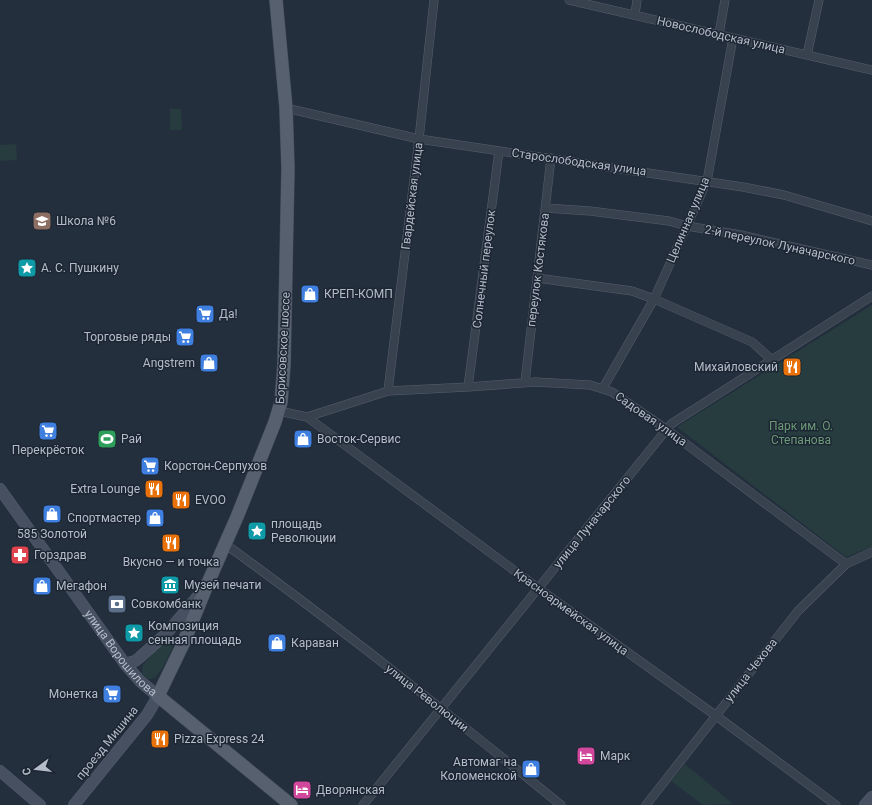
<svg xmlns="http://www.w3.org/2000/svg" width="872" height="805" font-family="Roboto,sans-serif">
<style>
.green{fill:#263c3f}
.lines{fill:none;stroke-linecap:round;stroke-linejoin:round}
.street-casing{stroke:#565f6c;stroke-width:9}
.secondary-casing{stroke:#565f6c;stroke-width:12}
.primary-casing{stroke:#414a57;stroke-width:14}
.street{stroke:#38414e;stroke-width:8}
.secondary{stroke:#465061;stroke-width:11}
.primary{stroke:#56606e;stroke-width:13}
.labels{text-anchor:middle;dominant-baseline:central;stroke-width:3;stroke-linejoin:round;paint-order:stroke}
.street-label{font-size:12px;fill:#b4bcc9;stroke:#1d2633}
.poi-label{font-size:12px;fill:#b4bcc9;stroke:#1d2633;text-anchor:start}
.park-label{font-size:12px;fill:#6b9a76;stroke:#1d2633}
</style>
<rect width="100%" height="100%" fill="#242f3e"/>
<path class="green" d="M 170,109 L 181,109 L 182,130 L 170,130 Z
M 16,144 L 17,160 L 0,161 L 0,145 Z
M 872,305 L 872,547 L 846,557 L 677,427 Z
M 169,635 L 173,636 L 175,640 C 172,649 154,697 142,672 L 143,665 L 166,638 Z
M 685,764 L 733,804 L 703,805 L 671,781 Z"/>
<g class="lines">
<g class="street-casing">
<path id="street" d="M 569,0 L 872,70
M 635,14 L 637,0
M 719,34 L 725,0
M 807,55 L 819,0
M 286,108 L 419,139 L 743,187 L 784,195 L 872,221
M 546,208 L 590,211 L 669,221 L 687,226 L 741,235 L 872,265
M 537,278 L 632,291 L 654,299 L 752,342 L 771,359
M 525,382 L 551,158
M 468,387 L 499,151
M 603,388 L 654,299 L 707,181 L 733,38
M 388,391 L 419,139 L 434,0
M 279,411 L 307,417 L 388,391 L 468,387 L 535,382 L 590,385 L 612,392 L 666,429 L 846,564
M 307,417 L 538,588 L 715,715 L 836,805
M 225,544 C 340,627 451,716 561,805
M 363,805 L 671,424 L 872,296
M 646,805 L 798,611 L 846,564 L 872,552"/>
</g>
<g class="secondary-casing">
<g id="secondary">
<path id="s1" d="M 0,489 L 125,664 L 141,682 L 158,696 L 147,715 L 74,805"/>
<path d="M 125,664 L 135,661 L 139,658 L 167,633 L 203,590"/>
<path d="M 0,771 L 40,805"/>
<path d="M 865,805 L 872,797"/>
</g>
</g>
<g class="primary-casing">
<path id="primary" d="M 276,0 L 286,108 L 288,168 L 284,365 L 281,402 L 275,422 L 237,517 L 207,585 L 183,644 L 158,696 L 291,805"/>
</g>
<use href="#street" class="street"/>
<use href="#secondary" class="secondary"/>
<use href="#primary" class="primary"/>
</g>
<defs>
<g id="school-square" transform="scale(1)"><rect x="-9" y="-9" width="18" height="18" rx="4" fill="#8d6e63" stroke="#1d2633"/><path d="M0-5L7-2L0 1L-7-2ZM-4 1L0 2.5L4 1V4Q0 6-4 4Z" fill="#fff"/></g>
<g id="sight-square" transform="scale(1)"><rect x="-9" y="-9" width="18" height="18" rx="4" fill="#0f9aa8" stroke="#1d2633"/><path d="M0-6L1.8-2.2L6-1.7L2.9 1.2L3.7 5.4L0 3.3L-3.7 5.4L-2.9 1.2L-6-1.7L-1.8-2.2Z" fill="#fff"/></g>
<g id="shop-square" transform="scale(1)"><rect x="-9" y="-9" width="18" height="18" rx="4" fill="#3f7fe0" stroke="#1d2633"/><path d="M-5-2.5h2.3a2.7 3.5 0 0 1 5.4 0H5L5.5 6h-11ZM-1.5-2.5h3a1.5 2.3 0 0 0-3 0Z" fill="#fff"/></g>
<g id="supermarket-square" transform="scale(1)"><rect x="-9" y="-9" width="18" height="18" rx="4" fill="#3f7fe0" stroke="#1d2633"/><path d="M-6-5.5h2.5l.6 2H6L4.5 2H-2.5L-4.4-4H-6ZM-1.5 3.2a1.3 1.3 0 1 0 .1 0ZM3 3.2a1.3 1.3 0 1 0 .1 0Z" fill="#fff"/></g>
<g id="restaurant-square" transform="scale(1)"><rect x="-9" y="-9" width="18" height="18" rx="4" fill="#e8710a" stroke="#1d2633"/><path d="M-5-6h1v4h1v-4h1v4h1v-4h1v5L-1.5 .5V6h-2V.5L-5-1ZM5-6V6H3V1.5H1.5Q1.5-4 5-6Z" fill="#fff"/></g>
<g id="stadium-square" transform="scale(1)"><rect x="-9" y="-9" width="18" height="18" rx="4" fill="#2e9e5b" stroke="#1d2633"/><path d="M0-5a6.5 5 0 1 0 0 10a6.5 5 0 1 0 0-10ZM-3.5-1.8h7v3.6h-7Z" fill="#fff"/></g>
<g id="pharmacy-square" transform="scale(1)"><rect x="-9" y="-9" width="18" height="18" rx="4" fill="#e0444e" stroke="#1d2633"/><path d="M-2-6h4v4h4v4h-4v4h-4v-4h-4v-4h4Z" fill="#fff"/></g>
<g id="museum-square" transform="scale(1)"><rect x="-9" y="-9" width="18" height="18" rx="4" fill="#0f9aa8" stroke="#1d2633"/><path d="M0-6L6-3V-2H-6V-3ZM-5-1h2V3h-2ZM-1-1h2V3h-2ZM3-1h2V3H3ZM-6 4H6V6H-6Z" fill="#fff"/></g>
<g id="bank-square" transform="scale(1)"><rect x="-9" y="-9" width="18" height="18" rx="4" fill="#5c6f8a" stroke="#1d2633"/><path d="M-6-4H6V4H-6ZM0-2.3a2.3 2.3 0 1 0 0 4.6a2.3 2.3 0 1 0 0-4.6Z" fill="#fff"/></g>
<g id="hotel-square" transform="scale(1)"><rect x="-9" y="-9" width="18" height="18" rx="4" fill="#d1479c" stroke="#1d2633"/><path d="M-6-4.5h1.5V1H6V5H4.5V3h-9V5H-6ZM-4 0a1.8 1.8 0 1 1 3.6 0ZM.5 0V-2.5h3Q6-2.5 6 0Z" fill="#fff"/></g>
</defs>
<g fill-rule="evenodd">
<use href="#school-square" x="42" y="221"/>
<use href="#sight-square" x="27" y="268"/>
<use href="#shop-square" x="310" y="294"/>
<use href="#supermarket-square" x="205" y="314"/>
<use href="#supermarket-square" x="185" y="337"/>
<use href="#shop-square" x="209" y="363"/>
<use href="#restaurant-square" x="792" y="367"/>
<use href="#supermarket-square" x="48" y="431"/>
<use href="#stadium-square" x="107" y="439"/>
<use href="#shop-square" x="303" y="439"/>
<use href="#supermarket-square" x="150" y="466"/>
<use href="#restaurant-square" x="154" y="489"/>
<use href="#restaurant-square" x="181" y="500"/>
<use href="#shop-square" x="52" y="514"/>
<use href="#shop-square" x="155" y="518"/>
<use href="#sight-square" x="257" y="531"/>
<use href="#restaurant-square" x="171" y="543"/>
<use href="#pharmacy-square" x="20" y="555"/>
<use href="#museum-square" x="170" y="585"/>
<use href="#shop-square" x="42" y="586"/>
<use href="#bank-square" x="117" y="604"/>
<use href="#sight-square" x="134" y="633"/>
<use href="#shop-square" x="277" y="643"/>
<use href="#supermarket-square" x="112" y="694"/>
<use href="#restaurant-square" x="160" y="739"/>
<use href="#hotel-square" x="586" y="756"/>
<use href="#shop-square" x="531" y="769"/>
<use href="#hotel-square" x="302" y="790"/>
</g>
<g class="labels">
<g class="street-label">
<text transform="translate(721 35) rotate(13)">Новослободская улица</text>
<text transform="translate(579 162) rotate(8)">Старослободская улица</text>
<text transform="translate(412 196) rotate(-83)">Гвардейская улица</text>
<text transform="translate(688 220) rotate(-67)">Целинная улица</text>
<text transform="translate(780 245) rotate(12)">2-й переулок Луначарского</text>
<text transform="translate(484 269) rotate(-83)">Солнечный переулок</text>
<text transform="translate(538 270) rotate(-83)">переулок Костякова</text>
<text transform="translate(283 348) rotate(-87)">Борисовское шоссе</text>
<text transform="translate(651 419) rotate(35)">Садовая улица</text>
<text transform="translate(592 522) rotate(-51)">улица Луначарского</text>
<text transform="translate(571 612) rotate(36)">Красноармейская улица</text>
<text stroke="none"><textPath href="#s1" startOffset="204">улица Ворошилова</textPath></text>
<text transform="translate(751 670) rotate(-52)">улица Чехова</text>
<text transform="translate(427 698) rotate(38)">улица Революции</text>
<text transform="translate(107 743) rotate(-51)">проезд Мишина</text>
</g>
<g class="poi-label">
<text x="56" y="221">Школа №6</text>
<text x="41" y="268">А. С. Пушкину</text>
<text x="324" y="294">КРЕП-КОМП</text>
<text x="219" y="314">Да!</text>
<text x="171" y="337" text-anchor="end">Торговые ряды</text>
<text x="195" y="363" text-anchor="end">Angstrem</text>
<text x="778" y="367" text-anchor="end">Михайловский</text>
<text x="121" y="439">Рай</text>
<text x="317" y="439">Восток-Сервис</text>
<text x="48" y="450" text-anchor="middle">Перекрёсток</text>
<text x="164" y="466">Корстон-Серпухов</text>
<text x="140" y="489" text-anchor="end">Extra Lounge</text>
<text x="195" y="500">EVOO</text>
<text x="141" y="518" text-anchor="end">Спортмастер</text>
<text x="271" y="524">площадь<tspan x="271" dy="14">Революции</tspan></text>
<text x="52" y="534" text-anchor="middle">585 Золотой</text>
<text x="34" y="555">Горздрав</text>
<text x="171" y="562" text-anchor="middle">Вкусно — и точка</text>
<text x="184" y="585">Музей печати</text>
<text x="56" y="586">Мегафон</text>
<text x="131" y="604">Совкомбанк</text>
<text x="148" y="626">Композиция<tspan x="148" dy="14">сенная площадь</tspan></text>
<text x="291" y="643">Караван</text>
<text x="98" y="694" text-anchor="end">Монетка</text>
<text x="174" y="739">Pizza Express 24</text>
<text x="600" y="756">Марк</text>
<text x="517" y="762" text-anchor="end">Автомаг на<tspan x="517" dy="14">Коломенской</tspan></text>
<text x="316" y="790">Дворянская</text>
</g>
<g class="park-label">
<text x="801" y="426">Парк им. О.<tspan x="801" dy="14">Степанова</tspan></text>
</g>
</g>
<g transform="translate(36 769) rotate(255)" stroke="#1d2633" stroke-width="3" paint-order="stroke">
<path d="M0-3L7 15L0 10L-7 15Z" fill="#b4bcc9"/>
<text y="-6" font-size="11" font-weight="bold" text-anchor="middle" fill="#b4bcc9">С</text>
</g>
</svg>
